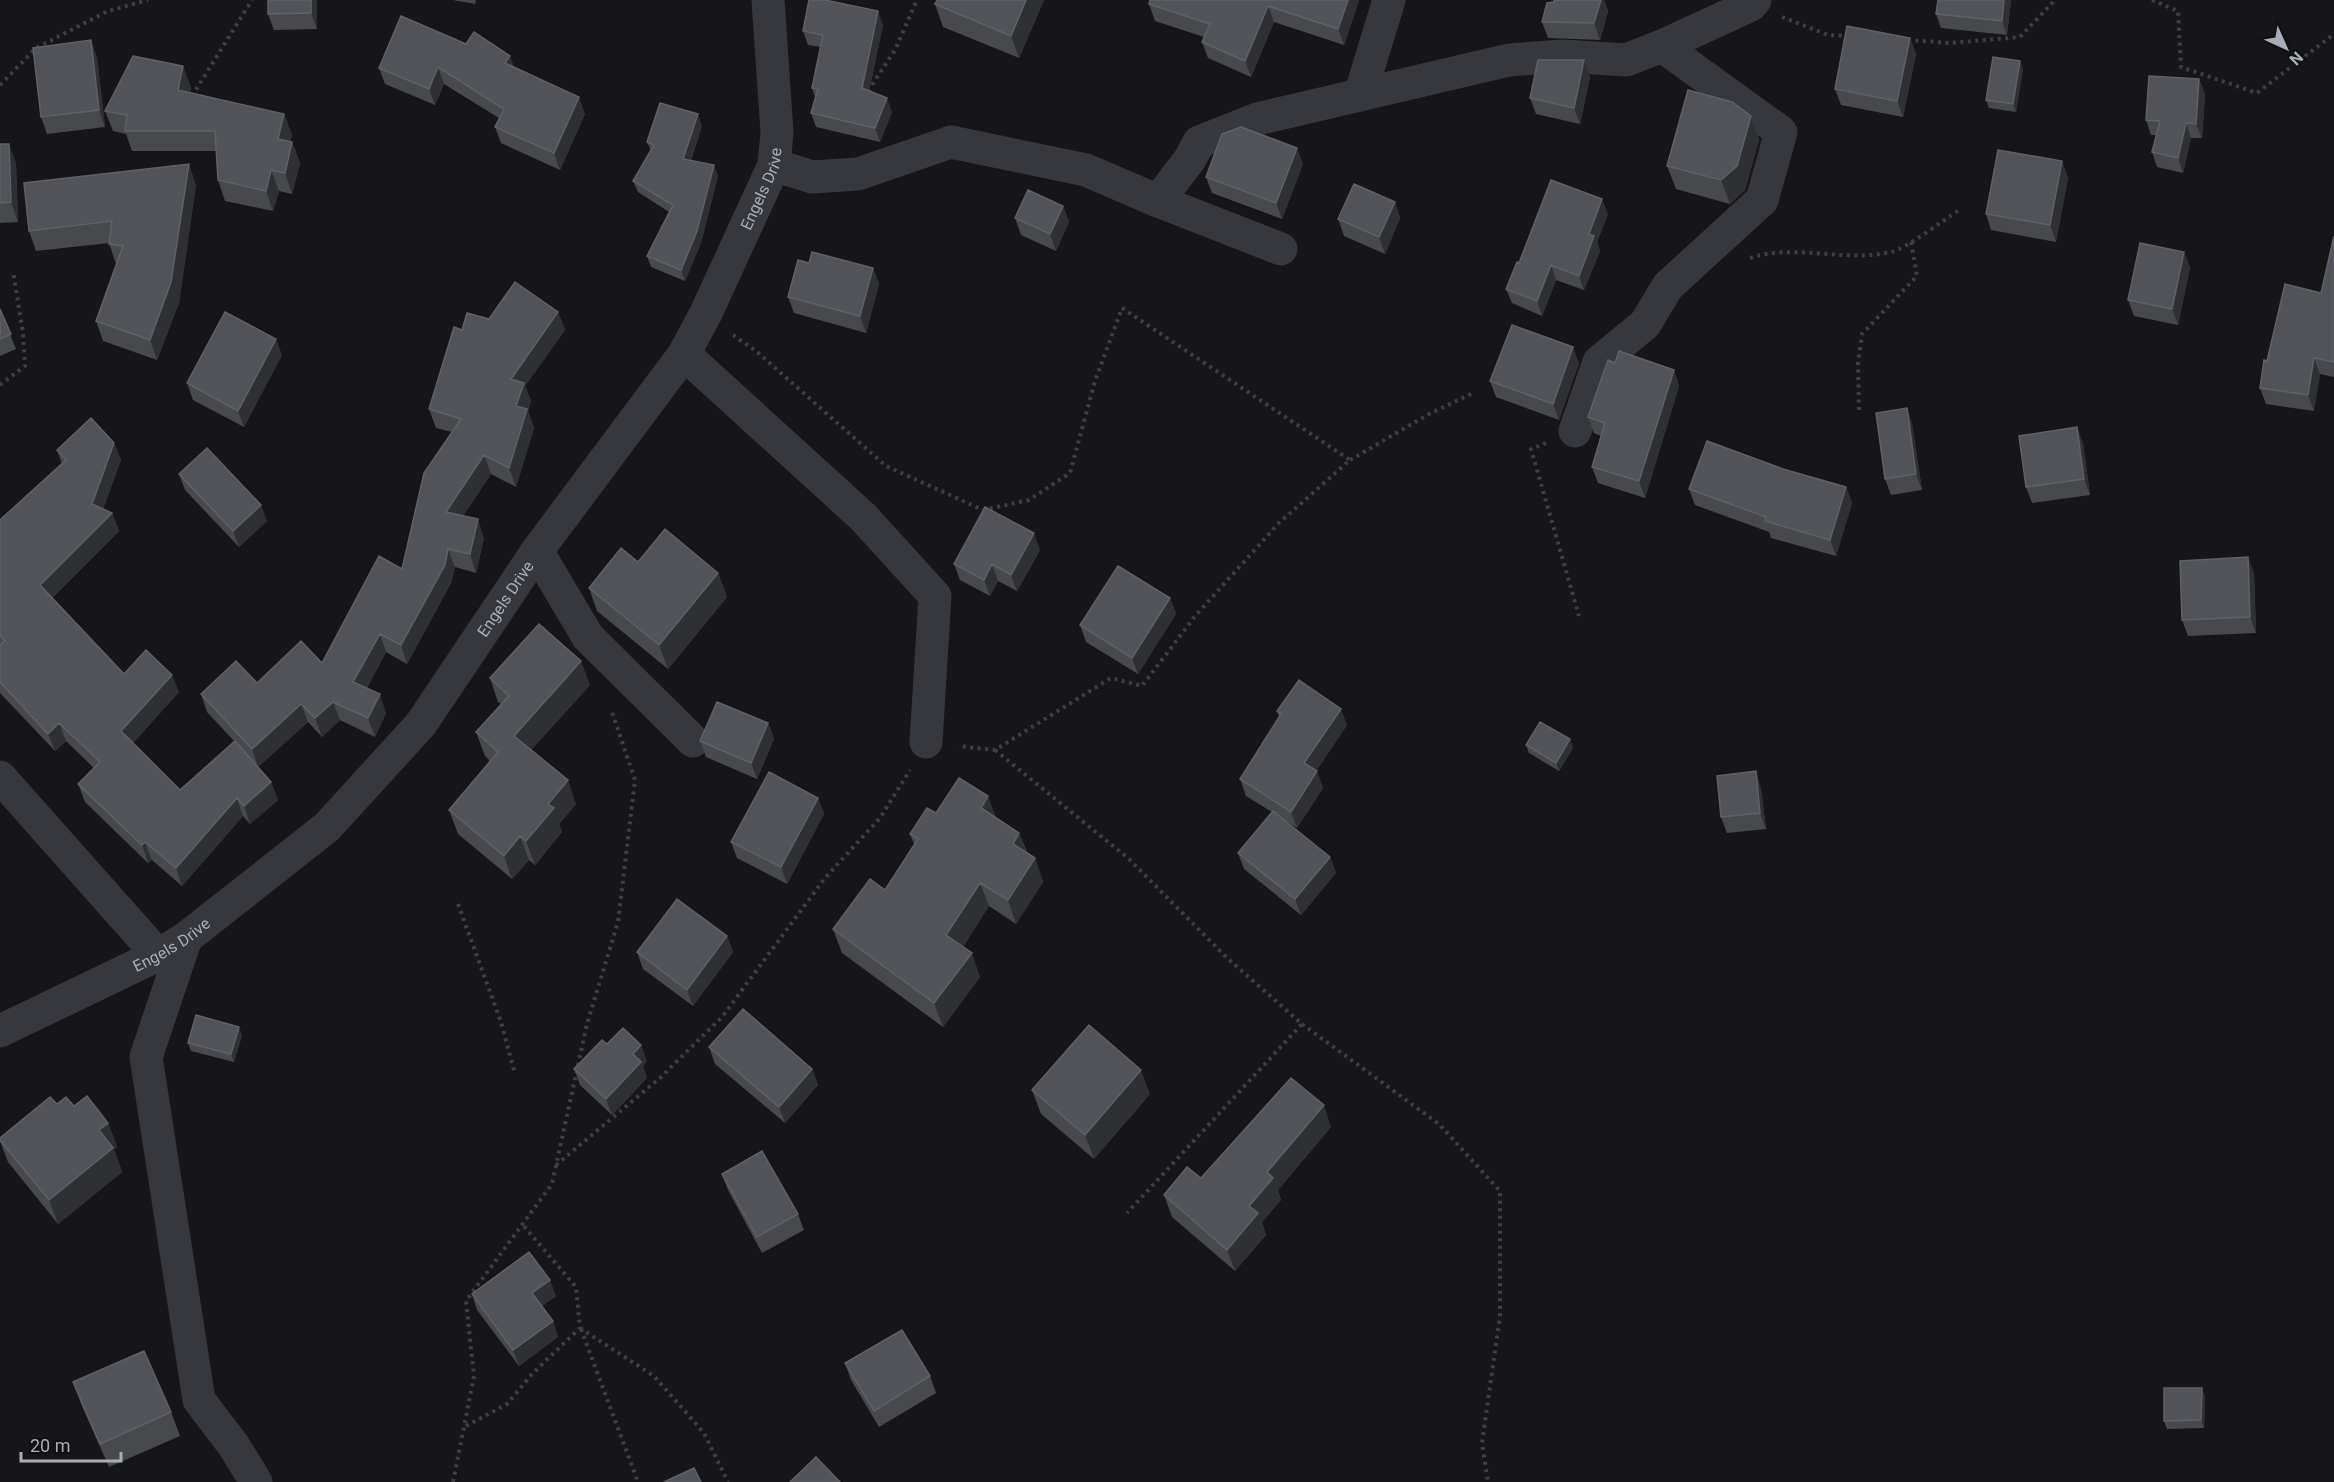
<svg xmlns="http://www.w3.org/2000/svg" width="2334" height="1482" font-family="Roboto,sans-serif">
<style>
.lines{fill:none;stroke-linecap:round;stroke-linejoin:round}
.path{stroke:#3d3f44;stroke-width:4;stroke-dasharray:3 4.5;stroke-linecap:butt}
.minor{stroke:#37383d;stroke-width:33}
.wall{fill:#47494d}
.shaded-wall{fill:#2f3033}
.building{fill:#525359;stroke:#5f6168;stroke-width:1.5}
.labels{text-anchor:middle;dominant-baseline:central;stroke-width:4.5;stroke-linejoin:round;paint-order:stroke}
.street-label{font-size:16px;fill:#a8adb8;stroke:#111113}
</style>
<rect width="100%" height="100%" fill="#161618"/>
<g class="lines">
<path class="path" d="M 2152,0 L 2178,11 L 2181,67 L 2257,93 L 2334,34
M 1782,17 L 1828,35 L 1849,36
M 1908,40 L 1950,43 L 2020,37 L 2055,0
M 0,85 L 36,48 L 108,11 L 148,0
M 868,91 L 895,50 L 917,0
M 192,96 L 252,0
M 1750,258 C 1795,243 1844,263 1891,252 C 1906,249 1943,220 1958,211
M 733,335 L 756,351 L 886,466 L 983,510 L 1029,500 L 1070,473 L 1095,381 L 1122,308 L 1350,460 L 1279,523 L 1196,615 L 1142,686 L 1111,678 L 995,750 L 958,746
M 0,385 L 25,366 L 23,333 L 13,271
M 1859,410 L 1858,363 L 1862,334 L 1917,276 L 1911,241
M 1546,443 L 1531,449 L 1579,616
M 1350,460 L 1429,414 L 1473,393
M 995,750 L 1129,859 L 1226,957 L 1302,1024 L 1127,1213
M 458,904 L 501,1022 L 515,1074
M 1302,1024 L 1439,1124 L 1500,1191 L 1500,1316 L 1482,1443 L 1488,1482
M 556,1165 L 660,1078 L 722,1017 L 825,878 L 880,818 L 910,770
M 580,1328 L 654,1376 L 704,1433 L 728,1482
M 581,1329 L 638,1482
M 466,1426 L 507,1404 L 532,1374 L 580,1328 L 576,1287 L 522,1224
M 453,1482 L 474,1376 L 466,1301 L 552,1184 L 587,1024 L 618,922 L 635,780 L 611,709"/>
<g class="minor">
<path d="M 1360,95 L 1389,0"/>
<path d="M 774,165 L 812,177 L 858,174 L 951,142 L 1086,170 L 1158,201 L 1190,159 L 1199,142 L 1257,119 L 1509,60 L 1563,56 L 1626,60 L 1662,46 L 1751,5 L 1755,0"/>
<path d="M 1158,201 L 1281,249"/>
<path d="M 684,354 L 863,517 L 935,596 L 926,742"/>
<path d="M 1575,431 L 1599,362 L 1645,324 L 1668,286 L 1762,200 L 1781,132 L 1662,46"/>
<path d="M 537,551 L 588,637 L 693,741"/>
<path d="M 0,777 L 158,955"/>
<path d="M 186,938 L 146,1057 L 199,1400 L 234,1446 L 256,1482"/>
<path id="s1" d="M 0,1031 L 158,955 L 186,938 L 327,827 L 421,724 L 537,551 L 684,354 L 706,313 L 774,165 L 777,132 L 768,0"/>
</g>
</g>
<path class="wall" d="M 268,0 L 317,0 L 317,29 L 274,30 L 268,14 Z
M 453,0 L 476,0 L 475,4 Z
M 1044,0 L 1019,58 L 943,27 L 935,4 Z
M 1359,0 L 1344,45 L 1274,22 L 1251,77 L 1208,58 L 1202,42 L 1204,37 L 1155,21 L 1149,4 Z
M 1554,0 L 1604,0 L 1608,11 L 1600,40 L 1548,38 L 1542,22 Z
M 2011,0 L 2007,35 L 1941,28 L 1936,14 Z
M 883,25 L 869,91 L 892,112 L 880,142 L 816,127 L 811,113 L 815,97 L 812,88 L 821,47 L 808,45 L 803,31 Z
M 1910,38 L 1916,54 L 1903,117 L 1841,105 L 1835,89 Z
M 97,57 L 105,127 L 47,134 L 41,117 Z
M 379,68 L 514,68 L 585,114 L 560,170 L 501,143 L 495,127 L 499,118 L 444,84 L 435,105 L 385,84 Z
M 2023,69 L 2016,112 L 1989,108 L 1986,100 Z
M 1590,77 L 1580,124 L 1536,114 L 1530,98 Z
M 2199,79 L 2205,94 L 2202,138 L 2191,138 L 2183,173 L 2157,167 L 2152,152 L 2156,135 L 2151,135 L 2146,120 Z
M 191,87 L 190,93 L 284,114 L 292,135 L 290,142 L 292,142 L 300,163 L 292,194 L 279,191 L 273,211 L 225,201 L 218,180 L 216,151 L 132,151 L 126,134 L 113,131 L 105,111 Z
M 1751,116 L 1759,140 L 1745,190 L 1730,204 L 1676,189 L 1667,166 Z
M 702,126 L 691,160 L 718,176 L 701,243 L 685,281 L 651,267 L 647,256 L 669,212 L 638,192 L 633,181 L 651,151 L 647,142 Z
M 0,144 L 16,163 L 18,222 L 0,223 Z
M 2062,161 L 2068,178 L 2056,242 L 1991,230 L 1986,214 Z
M 1303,164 L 1282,219 L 1212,193 L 1206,177 Z
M 196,185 L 179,303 L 157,360 L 103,341 L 96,321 L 116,264 L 109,243 L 36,251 L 29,231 Z
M 1395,202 L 1400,218 L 1385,254 L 1344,236 L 1338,219 Z
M 1063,206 L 1069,222 L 1056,251 L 1021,235 L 1015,218 Z
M 1608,214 L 1597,242 L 1600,251 L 1584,290 L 1556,280 L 1542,316 L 1512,303 L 1506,289 L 1519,263 Z
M 2334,236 L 2334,377 L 2320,374 L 2314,411 L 2266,404 L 2260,388 L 2267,361 L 2321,293 Z
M 2184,252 L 2190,268 L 2178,325 L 2134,316 L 2128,300 Z
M 809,263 L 873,268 L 879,284 L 866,333 L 794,313 L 788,297 Z
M 0,309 L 16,349 L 0,356 Z
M 558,312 L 565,330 L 525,386 L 531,401 L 528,411 L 534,428 L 516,487 L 491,474 L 463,516 L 484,538 L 476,573 L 455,567 L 451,583 L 407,664 L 386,652 L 367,688 L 386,713 L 375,737 L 340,720 L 322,737 L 308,722 L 258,767 L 271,782 L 278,800 L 250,824 L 243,816 L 182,886 L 152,860 L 148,863 L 85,802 L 78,784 L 94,768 L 66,741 L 55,751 L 0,693 L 0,520 L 62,464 L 57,450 L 114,443 L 121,460 L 103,509 L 112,513 L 119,531 L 52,598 L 124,674 L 179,692 L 133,743 L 180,790 L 234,741 L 207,712 L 201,694 L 257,683 L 322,663 L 402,569 L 452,432 L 436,428 L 429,409 L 462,330 L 489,319 Z
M 282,355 L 244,427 L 193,400 L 187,383 Z
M 1579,363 L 1559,420 L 1496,397 L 1490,381 Z
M 1615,363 L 1674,370 L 1679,386 L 1645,498 L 1598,483 L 1592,467 L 1601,436 L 1594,433 L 1588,417 Z
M 1907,408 L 1912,424 L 1922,490 L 1891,495 L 1885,479 Z
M 2083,443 L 2090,495 L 2032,503 L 2026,487 Z
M 1783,469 L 1846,487 L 1852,503 L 1836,556 L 1771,538 L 1769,532 L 1695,505 L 1689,489 Z
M 179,474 L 267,521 L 239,547 L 185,490 Z
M 1040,550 L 1017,591 L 998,581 L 990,596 L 960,580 L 954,564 Z
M 2248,557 L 2254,574 L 2256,633 L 2188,636 L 2182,620 Z
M 638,562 L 718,573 L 727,597 L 668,669 L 597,611 L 589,588 Z
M 1170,598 L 1176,614 L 1138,674 L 1086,642 L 1080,625 Z
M 490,678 L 590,685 L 531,750 L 576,804 L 559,824 L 562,832 L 535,865 L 529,860 L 512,879 L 458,834 L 449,810 L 490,761 L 485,756 L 476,732 L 501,704 L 498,702 Z
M 1277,711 L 1347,725 L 1316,771 L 1323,788 L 1297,828 L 1284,820 L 1330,857 L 1336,873 L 1301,915 L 1244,869 L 1238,853 L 1272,812 L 1246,796 L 1240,779 L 1279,717 Z
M 768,723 L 774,739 L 757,779 L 706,757 L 700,741 Z
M 1570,739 L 1573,748 L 1559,771 L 1529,753 L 1526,745 Z
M 1761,788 L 1766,829 L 1727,833 L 1721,817 Z
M 818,798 L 824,814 L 787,884 L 737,858 L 731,842 Z
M 936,813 L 996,818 L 1019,833 L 1027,852 L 1035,858 L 1043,882 L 1016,924 L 989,906 L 963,947 L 980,977 L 943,1027 L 842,953 L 833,929 L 885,890 L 914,844 L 910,834 Z
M 727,936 L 733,952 L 693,1006 L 643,969 L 637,952 Z
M 242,1035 L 234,1062 L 191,1051 L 188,1043 Z
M 607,1044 L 647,1061 L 643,1066 L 647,1078 L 612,1115 L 580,1085 L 574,1069 Z
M 709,1047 L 812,1069 L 818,1085 L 785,1123 L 715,1064 Z
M 1032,1090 L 1150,1094 L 1094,1159 L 1041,1114 Z
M 57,1104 L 74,1106 L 108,1123 L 117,1147 L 114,1149 L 122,1172 L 58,1224 L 8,1162 L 0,1141 L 0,1138 Z
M 1331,1127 L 1278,1190 L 1281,1200 L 1262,1222 L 1266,1235 L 1235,1271 L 1172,1217 L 1164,1195 L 1201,1178 Z
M 722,1174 L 798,1214 L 804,1230 L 762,1253 L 728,1190 Z
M 472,1294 L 556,1296 L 542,1306 L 553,1321 L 558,1337 L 519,1366 L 477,1310 Z
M 845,1363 L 930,1376 L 936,1393 L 879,1427 L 851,1380 Z
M 73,1382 L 171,1412 L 180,1436 L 109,1467 L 82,1406 Z
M 2205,1396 L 2204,1428 L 2167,1429 L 2164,1421 Z"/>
<path class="shaded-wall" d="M 311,0 L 317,0 L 317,29 L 311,13 Z
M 1026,0 L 1044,0 L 1019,58 L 1011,36 Z
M 1348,0 L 1359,0 L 1344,45 L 1338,29 Z
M 1601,0 L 1604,0 L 1608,11 L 1600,40 L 1594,23 Z
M 2004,0 L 2011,0 L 2007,35 L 2002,21 Z
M 1268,6 L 1274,22 L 1251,77 L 1245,61 Z
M 878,11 L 883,25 L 867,102 L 862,88 Z
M 1910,38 L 1916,54 L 1903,117 L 1897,101 Z
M 91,40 L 97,57 L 105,127 L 99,110 Z
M 510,56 L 516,72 L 505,63 Z
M 1584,60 L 1590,77 L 1580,124 L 1574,108 Z
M 2020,61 L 2023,69 L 2016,112 L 2013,104 Z
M 183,66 L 191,87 L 186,111 L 178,90 Z
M 438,67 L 444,84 L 435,105 L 429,89 Z
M 2199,79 L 2205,94 L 2202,138 L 2196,124 Z
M 579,97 L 585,114 L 560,170 L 554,153 Z
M 887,98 L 892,112 L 880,142 L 875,128 Z
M 284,114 L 292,135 L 286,160 L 278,139 Z
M 698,114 L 702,126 L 687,170 L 683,159 Z
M 1751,116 L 1759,140 L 1745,190 L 1730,204 L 1721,180 Z
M 2186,123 L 2191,138 L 2183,173 L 2178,158 Z
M 292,142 L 300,163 L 292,194 L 285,173 Z
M 9,144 L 16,163 L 18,222 L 11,202 Z
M 1297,148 L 1303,164 L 1282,219 L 1276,203 Z
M 2062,161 L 2068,178 L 2056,242 L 2050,225 Z
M 189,164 L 196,185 L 179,303 L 157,360 L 150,340 Z
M 714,165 L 718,176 L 701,243 L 685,281 L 681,270 Z
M 271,170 L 279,191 L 273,211 L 266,191 Z
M 1602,199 L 1608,214 L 1597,242 L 1600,251 L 1584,290 L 1579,276 L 1589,234 Z
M 1395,202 L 1400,218 L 1385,254 L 1379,237 Z
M 1063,206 L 1069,222 L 1056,251 L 1050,234 Z
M 2184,252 L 2190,268 L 2178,325 L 2172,309 Z
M 1551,265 L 1556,280 L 1542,316 L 1537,301 Z
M 873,268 L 879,284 L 866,333 L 860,316 Z
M 558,312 L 565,330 L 525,386 L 531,401 L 528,411 L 534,428 L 516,487 L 509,468 L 516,406 L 511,379 Z
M 276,339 L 282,355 L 244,427 L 238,411 Z
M 1573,347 L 1579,363 L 1559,420 L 1553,404 Z
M 2314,358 L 2320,374 L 2314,411 L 2308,395 Z
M 1674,370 L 1679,386 L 1645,498 L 1639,481 Z
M 1907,408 L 1912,424 L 1922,490 L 1916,474 Z
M 2077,427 L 2083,443 L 2090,495 L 2084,479 Z
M 114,443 L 121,460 L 98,522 L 92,504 Z
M 484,455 L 491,474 L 453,531 L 446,512 Z
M 1846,487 L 1852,503 L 1836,556 L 1830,540 Z
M 261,505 L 267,521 L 239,547 L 233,531 Z
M 112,513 L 119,531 L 47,603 L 40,585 Z
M 478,519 L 484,538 L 476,573 L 470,554 Z
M 1034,533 L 1040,550 L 1017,591 L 1011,575 Z
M 448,549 L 455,567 L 451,583 L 407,664 L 401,645 Z
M 2248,557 L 2254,574 L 2256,633 L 2250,617 Z
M 992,564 L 998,581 L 990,596 L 984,580 Z
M 718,573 L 727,597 L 668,669 L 659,645 Z
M 1170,598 L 1176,614 L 1138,674 L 1132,658 Z
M 380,634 L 386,652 L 360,701 L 353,682 Z
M 581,661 L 590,685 L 523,759 L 514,736 Z
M 172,675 L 179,692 L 127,749 L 121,731 Z
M 380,694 L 386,713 L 375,737 L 368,718 Z
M 333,702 L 340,720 L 322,737 L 315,718 Z
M 301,704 L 308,722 L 258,767 L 252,749 Z
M 1341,709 L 1347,725 L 1310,780 L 1304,763 Z
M 59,723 L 66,741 L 55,751 L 48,734 Z
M 768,723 L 774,739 L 757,779 L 751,763 Z
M 1570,739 L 1573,748 L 1559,771 L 1556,763 Z
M 1317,771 L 1323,788 L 1297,828 L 1291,812 Z
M 1756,771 L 1761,788 L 1766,829 L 1760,813 Z
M 568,780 L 576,804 L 559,824 L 562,832 L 535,865 L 526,841 L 548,804 Z
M 271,782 L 278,800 L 250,824 L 244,806 Z
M 988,796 L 997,820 L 981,808 Z
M 237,798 L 243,816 L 182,886 L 176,868 Z
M 818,798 L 824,814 L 787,884 L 781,867 Z
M 1019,833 L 1028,857 L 1013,844 Z
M 520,836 L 529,860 L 512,879 L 504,856 Z
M 145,842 L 152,860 L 148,863 L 142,845 Z
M 1330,857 L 1336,873 L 1301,915 L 1295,899 Z
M 1035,858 L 1043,882 L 1016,924 L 1008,900 Z
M 980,883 L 989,906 L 955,959 L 946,935 Z
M 727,936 L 733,952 L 693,1006 L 687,990 Z
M 972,953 L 980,977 L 943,1027 L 934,1003 Z
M 239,1027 L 242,1035 L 234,1062 L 231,1054 Z
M 641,1045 L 647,1061 L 643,1066 L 647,1078 L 612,1115 L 606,1099 L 633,1054 Z
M 812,1069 L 818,1085 L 785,1123 L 779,1107 Z
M 1141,1070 L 1150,1094 L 1094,1159 L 1085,1135 Z
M 1324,1105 L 1331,1127 L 1278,1190 L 1281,1200 L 1262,1222 L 1266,1235 L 1235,1271 L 1227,1250 L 1267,1172 Z
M 108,1123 L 117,1147 L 114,1149 L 122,1172 L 58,1224 L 49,1200 L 99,1130 Z
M 550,1280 L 556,1296 L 538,1309 L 532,1293 Z
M 553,1321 L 558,1337 L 519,1366 L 513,1350 Z
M 2202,1388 L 2205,1396 L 2204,1428 L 2201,1420 Z"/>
<path class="building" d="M 268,0 L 311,0 L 311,13 L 268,14 Z
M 809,0 L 825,0 L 878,11 L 862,88 L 887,98 L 875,128 L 811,113 L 818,89 L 812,88 L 823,35 L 803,31 Z
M 937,0 L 1026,0 L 1011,36 L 935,4 Z
M 1150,0 L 1348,0 L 1338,29 L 1268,6 L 1245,61 L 1202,42 L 1210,24 L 1149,4 Z
M 1554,0 L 1601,0 L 1594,23 L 1542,22 L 1547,3 L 1554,2 Z
M 1938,0 L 2004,0 L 2002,21 L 1936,14 Z
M 401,16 L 466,44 L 474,32 L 510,56 L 505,63 L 579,97 L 554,153 L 495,127 L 504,109 L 438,67 L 429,89 L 379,68 Z
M 1847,26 L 1910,38 L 1897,101 L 1835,89 Z
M 91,40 L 99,110 L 41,117 L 33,48 Z
M 133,56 L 183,66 L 178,90 L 284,114 L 278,139 L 292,142 L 285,173 L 271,170 L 266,191 L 218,180 L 215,131 L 125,131 L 127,115 L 105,111 Z
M 1993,57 L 2020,61 L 2013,104 L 1986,100 Z
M 1538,60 L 1584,60 L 1574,108 L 1530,98 Z
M 2149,76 L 2199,79 L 2196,124 L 2186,123 L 2178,158 L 2152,152 L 2160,121 L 2146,120 Z
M 1688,90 L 1732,102 L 1751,116 L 1737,166 L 1721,180 L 1667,166 Z
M 660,103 L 698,114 L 683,159 L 714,165 L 697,231 L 681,270 L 647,256 L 673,205 L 633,181 L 654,145 L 647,142 Z
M 1241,127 L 1297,148 L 1276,203 L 1206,177 L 1222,134 Z
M 0,144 L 9,144 L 11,202 L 0,203 Z
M 1998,150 L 2062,161 L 2050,225 L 1986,214 Z
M 189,164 L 171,282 L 150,340 L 96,321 L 123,246 L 109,244 L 112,221 L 29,231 L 24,183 Z
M 1551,180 L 1602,199 L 1589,234 L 1594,236 L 1579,276 L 1551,265 L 1537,301 L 1506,289 L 1517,262 L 1519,263 Z
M 1354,184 L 1395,202 L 1379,237 L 1338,219 Z
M 1028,190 L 1063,206 L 1050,234 L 1015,218 Z
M 2334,236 L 2334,362 L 2314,358 L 2308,395 L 2260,388 L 2264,360 L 2267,361 L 2285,284 L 2321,293 Z
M 2140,243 L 2184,252 L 2172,309 L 2128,300 Z
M 812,252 L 873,268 L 860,316 L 788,297 L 798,260 L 809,263 Z
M 515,282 L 558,312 L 511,379 L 524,383 L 516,406 L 527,409 L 509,468 L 484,455 L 446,512 L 478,519 L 470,554 L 448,549 L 445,565 L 401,645 L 380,634 L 353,682 L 380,694 L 368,718 L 333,702 L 315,718 L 301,704 L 252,749 L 201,694 L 236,661 L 257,683 L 301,641 L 322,663 L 379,556 L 402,569 L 424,473 L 461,419 L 429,409 L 454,327 L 462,330 L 467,313 L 489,319 Z
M 0,309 L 11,334 L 0,339 Z
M 225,312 L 276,339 L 238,411 L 187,383 Z
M 1512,325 L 1573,347 L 1553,404 L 1490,381 Z
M 1619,351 L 1674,370 L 1639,481 L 1592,467 L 1605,423 L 1588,417 L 1608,360 L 1615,363 Z
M 1907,408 L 1916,474 L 1885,479 L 1876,413 Z
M 91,418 L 114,443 L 92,504 L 112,513 L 40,585 L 124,674 L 146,650 L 172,675 L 121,731 L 180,790 L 235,741 L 271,782 L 244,806 L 237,798 L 176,868 L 145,842 L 142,845 L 78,784 L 100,762 L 59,723 L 48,734 L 0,682 L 0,645 L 5,641 L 0,635 L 0,520 L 66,460 L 57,450 Z
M 2077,427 L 2084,479 L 2026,487 L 2019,436 Z
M 1707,441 L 1783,469 L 1846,487 L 1830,540 L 1765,521 L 1766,517 L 1689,489 Z
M 207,448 L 261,505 L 233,531 L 179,474 Z
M 985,507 L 1034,533 L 1011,575 L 992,564 L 984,580 L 954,564 Z
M 665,529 L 718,573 L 659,645 L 589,588 L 621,548 L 638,562 Z
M 2248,557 L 2250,617 L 2182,620 L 2180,561 Z
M 1118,566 L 1170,598 L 1132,658 L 1080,625 Z
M 539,624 L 581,661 L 514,736 L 568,780 L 548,804 L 554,808 L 526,841 L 520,836 L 504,856 L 449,810 L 498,752 L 476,732 L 509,696 L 490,678 Z
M 1299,680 L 1341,709 L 1304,763 L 1317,771 L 1291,812 L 1240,779 L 1281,714 L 1277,711 Z
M 717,702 L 768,723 L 751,763 L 700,741 Z
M 1540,722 L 1570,739 L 1556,763 L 1526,745 Z
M 1756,771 L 1760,813 L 1721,817 L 1717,776 Z
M 769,772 L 818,798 L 781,867 L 731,842 Z
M 959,778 L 988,796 L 981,808 L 1019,833 L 1013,844 L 1035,858 L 1008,900 L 980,883 L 946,935 L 972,953 L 934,1003 L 833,929 L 870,879 L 885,890 L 918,839 L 910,834 L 927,808 L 936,813 Z
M 1273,811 L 1330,857 L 1295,899 L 1238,853 Z
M 677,899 L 727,936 L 687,990 L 637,952 Z
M 743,1009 L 812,1069 L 779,1107 L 709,1047 Z
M 196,1015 L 239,1027 L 231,1054 L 188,1043 Z
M 1089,1025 L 1141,1070 L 1085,1135 L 1032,1090 Z
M 623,1028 L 641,1045 L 633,1054 L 641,1062 L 606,1099 L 574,1069 L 602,1040 L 607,1044 Z
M 1291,1078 L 1324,1105 L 1267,1172 L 1273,1178 L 1249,1206 L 1258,1213 L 1227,1250 L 1164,1195 L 1187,1167 L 1201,1178 Z
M 87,1096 L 108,1123 L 99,1130 L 113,1148 L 49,1200 L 0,1140 L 0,1138 L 50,1097 L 57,1104 L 66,1097 L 74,1106 Z
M 762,1151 L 798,1214 L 757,1237 L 722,1174 Z
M 529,1252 L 550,1280 L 532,1293 L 553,1321 L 513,1350 L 472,1294 Z
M 902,1330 L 930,1376 L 874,1411 L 845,1363 Z
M 144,1351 L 171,1412 L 100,1444 L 73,1382 Z
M 2164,1388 L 2202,1388 L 2201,1420 L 2164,1421 Z
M 816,1457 L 840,1482 L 790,1482 Z
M 694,1468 L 701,1482 L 664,1482 Z"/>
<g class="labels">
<g class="street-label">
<text stroke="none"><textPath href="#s1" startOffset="1164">Engels Drive</textPath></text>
<text stroke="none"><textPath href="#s1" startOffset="678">Engels Drive</textPath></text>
<text stroke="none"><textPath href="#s1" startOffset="192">Engels Drive</textPath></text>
</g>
</g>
<g transform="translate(2286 48) rotate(135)" stroke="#111113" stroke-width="4.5" paint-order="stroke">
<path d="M0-4.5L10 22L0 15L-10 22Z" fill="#a8adb8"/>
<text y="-9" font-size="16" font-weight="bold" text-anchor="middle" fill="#a8adb8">N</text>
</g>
<path d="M21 1452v9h100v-9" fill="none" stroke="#a8adb8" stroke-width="3"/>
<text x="30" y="1452" font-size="18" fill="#a8adb8" stroke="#111113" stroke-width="4.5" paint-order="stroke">20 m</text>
</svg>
